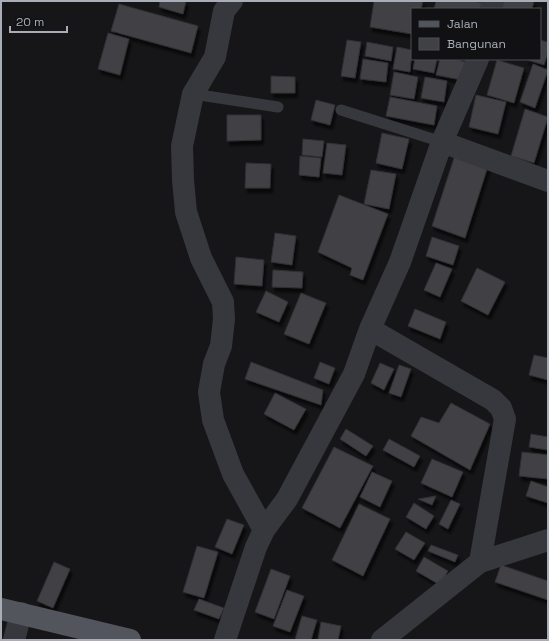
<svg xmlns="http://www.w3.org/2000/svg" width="549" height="641" font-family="'Space Grotesk',sans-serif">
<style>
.building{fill:#404145;stroke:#303034;filter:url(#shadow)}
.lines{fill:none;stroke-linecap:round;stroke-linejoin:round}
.lane{stroke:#37383d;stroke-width:11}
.street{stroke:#37383d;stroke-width:22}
.primary{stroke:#53555c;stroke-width:22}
</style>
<defs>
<filter id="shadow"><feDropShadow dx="2.5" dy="4.5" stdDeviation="1" flood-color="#0009"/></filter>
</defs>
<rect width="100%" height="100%" fill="#161618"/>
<path class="building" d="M 160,1 L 186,1 L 183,14 L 159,7 Z
M 374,1 L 423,1 L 421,9 L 412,9 L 412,34 L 370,27 Z
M 436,1 L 473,1 L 485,3 L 484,9 L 434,9 Z
M 503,1 L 534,1 L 532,9 L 501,9 Z
M 119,4 L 198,26 L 191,53 L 111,31 Z
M 108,33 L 129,39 L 120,75 L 98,69 Z
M 347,40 L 361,42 L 355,78 L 341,76 Z
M 540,40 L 548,42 L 548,52 L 544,65 L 525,59 L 540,59 Z
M 367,42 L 393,47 L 391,61 L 365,56 Z
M 397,47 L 412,50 L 410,72 L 393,69 Z
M 363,59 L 388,63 L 386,82 L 360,79 Z
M 415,59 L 437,59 L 434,73 L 413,69 Z
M 440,59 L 452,59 L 471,63 L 467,81 L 436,75 Z
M 497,60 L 524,68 L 514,103 L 487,95 Z
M 533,64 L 548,70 L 535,108 L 520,102 Z
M 394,72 L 418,77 L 414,99 L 390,95 Z
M 271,76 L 295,77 L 295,93 L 271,93 Z
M 425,77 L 447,81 L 444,102 L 421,98 Z
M 476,95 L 506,102 L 498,134 L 469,127 Z
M 390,97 L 437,106 L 434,125 L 386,116 Z
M 316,100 L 335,105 L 330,125 L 311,120 Z
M 525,109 L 548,117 L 534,163 L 511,156 Z
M 227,115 L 261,115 L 261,140 L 227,141 Z
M 382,133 L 409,139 L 402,169 L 376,163 Z
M 303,139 L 324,141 L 322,157 L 302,155 Z
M 327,143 L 346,145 L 342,175 L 323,173 Z
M 455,155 L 489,163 L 465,238 L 432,226 Z
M 300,156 L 321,158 L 319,177 L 299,175 Z
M 246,163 L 271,164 L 270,188 L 245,188 Z
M 371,170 L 396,174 L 389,209 L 364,204 Z
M 339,195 L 388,214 L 363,280 L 350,275 L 352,268 L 318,252 Z
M 275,233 L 296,236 L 292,265 L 271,262 Z
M 432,237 L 459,246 L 453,265 L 426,256 Z
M 236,257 L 264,260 L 262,286 L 234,284 Z
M 436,263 L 452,269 L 440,297 L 424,290 Z
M 477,268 L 505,282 L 488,315 L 461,301 Z
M 273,270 L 303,272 L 302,288 L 272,287 Z
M 266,291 L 288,302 L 279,322 L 256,312 Z
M 301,293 L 326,303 L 309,344 L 284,334 Z
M 415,309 L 446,322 L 440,339 L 408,326 Z
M 534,355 L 548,358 L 548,380 L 529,375 Z
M 251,362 L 323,390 L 321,405 L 245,379 Z
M 320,362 L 335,368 L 329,384 L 314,378 Z
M 380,363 L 394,369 L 384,390 L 371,383 Z
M 399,365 L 411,369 L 401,397 L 389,393 Z
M 275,393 L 306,409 L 294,430 L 264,414 Z
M 451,403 L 490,424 L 470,470 L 411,436 L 421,417 L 439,423 Z
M 346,429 L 373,446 L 366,456 L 340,439 Z
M 531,434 L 548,437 L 548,450 L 529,447 Z
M 389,439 L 420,456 L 414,467 L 383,450 Z
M 334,447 L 373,466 L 340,528 L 302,508 Z
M 522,452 L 548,455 L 548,479 L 519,476 Z
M 432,459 L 463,472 L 452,497 L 421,483 Z
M 372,472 L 392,481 L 380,507 L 360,497 Z
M 531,481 L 548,487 L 548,503 L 526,496 Z
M 436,496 L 432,505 L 418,499 Z
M 451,500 L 460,504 L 448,529 L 439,524 Z
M 414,503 L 434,516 L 426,529 L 406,517 Z
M 359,504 L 390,519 L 363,576 L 332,560 Z
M 227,519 L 244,525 L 232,554 L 215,547 Z
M 406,532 L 425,543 L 414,560 L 395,549 Z
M 431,545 L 458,555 L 455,562 L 428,551 Z
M 197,546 L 218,552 L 204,598 L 183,592 Z
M 424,557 L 448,571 L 440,585 L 416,571 Z
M 54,562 L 70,569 L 53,608 L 37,601 Z
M 501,565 L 548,581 L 548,600 L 495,582 Z
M 271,569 L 290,576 L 274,619 L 255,612 Z
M 287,590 L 304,596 L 290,632 L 273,626 Z
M 199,599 L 224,608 L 219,619 L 194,610 Z
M 302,616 L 317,620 L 311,640 L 295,640 Z
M 321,622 L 341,626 L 338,640 L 318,640 Z"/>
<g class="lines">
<path class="lane" d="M 193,94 L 278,107
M 341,110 L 442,142"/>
<path class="street" d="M 491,9 L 493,1
M 442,142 L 548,181
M 370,329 L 493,400 L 501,408 L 505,419 L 480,562
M 264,530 L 287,499 L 354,374 L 370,329 L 400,262 L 442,142 L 478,59
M 14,640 L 21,613
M 225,640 L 256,547 L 264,530 L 233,474 L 213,420 L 209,392 L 214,364 L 221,346 L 224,319 L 223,302 L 201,258 L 186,212 L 183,180 L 182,146 L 193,94 L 215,57 L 224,11 L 232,1
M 382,640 L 480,562 L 548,540"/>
<path class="primary" d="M 1,609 L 130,640"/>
</g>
<rect width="549" height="641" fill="none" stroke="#a8adb8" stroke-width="4"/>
<rect x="411" y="8" width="130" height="52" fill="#111113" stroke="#4d4f55"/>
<rect x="419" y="21" width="20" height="6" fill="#53555c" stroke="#4d4f55"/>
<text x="447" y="28" font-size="12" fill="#a8adb8">Jalan</text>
<rect x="419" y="38" width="20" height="12" fill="#404145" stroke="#4d4f55"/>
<text x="447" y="48" font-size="12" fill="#a8adb8">Bangunan</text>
<path d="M10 26v6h57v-6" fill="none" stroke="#a8adb8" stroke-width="2"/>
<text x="16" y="26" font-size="12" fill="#a8adb8" stroke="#111113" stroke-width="3" paint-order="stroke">20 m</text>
</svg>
